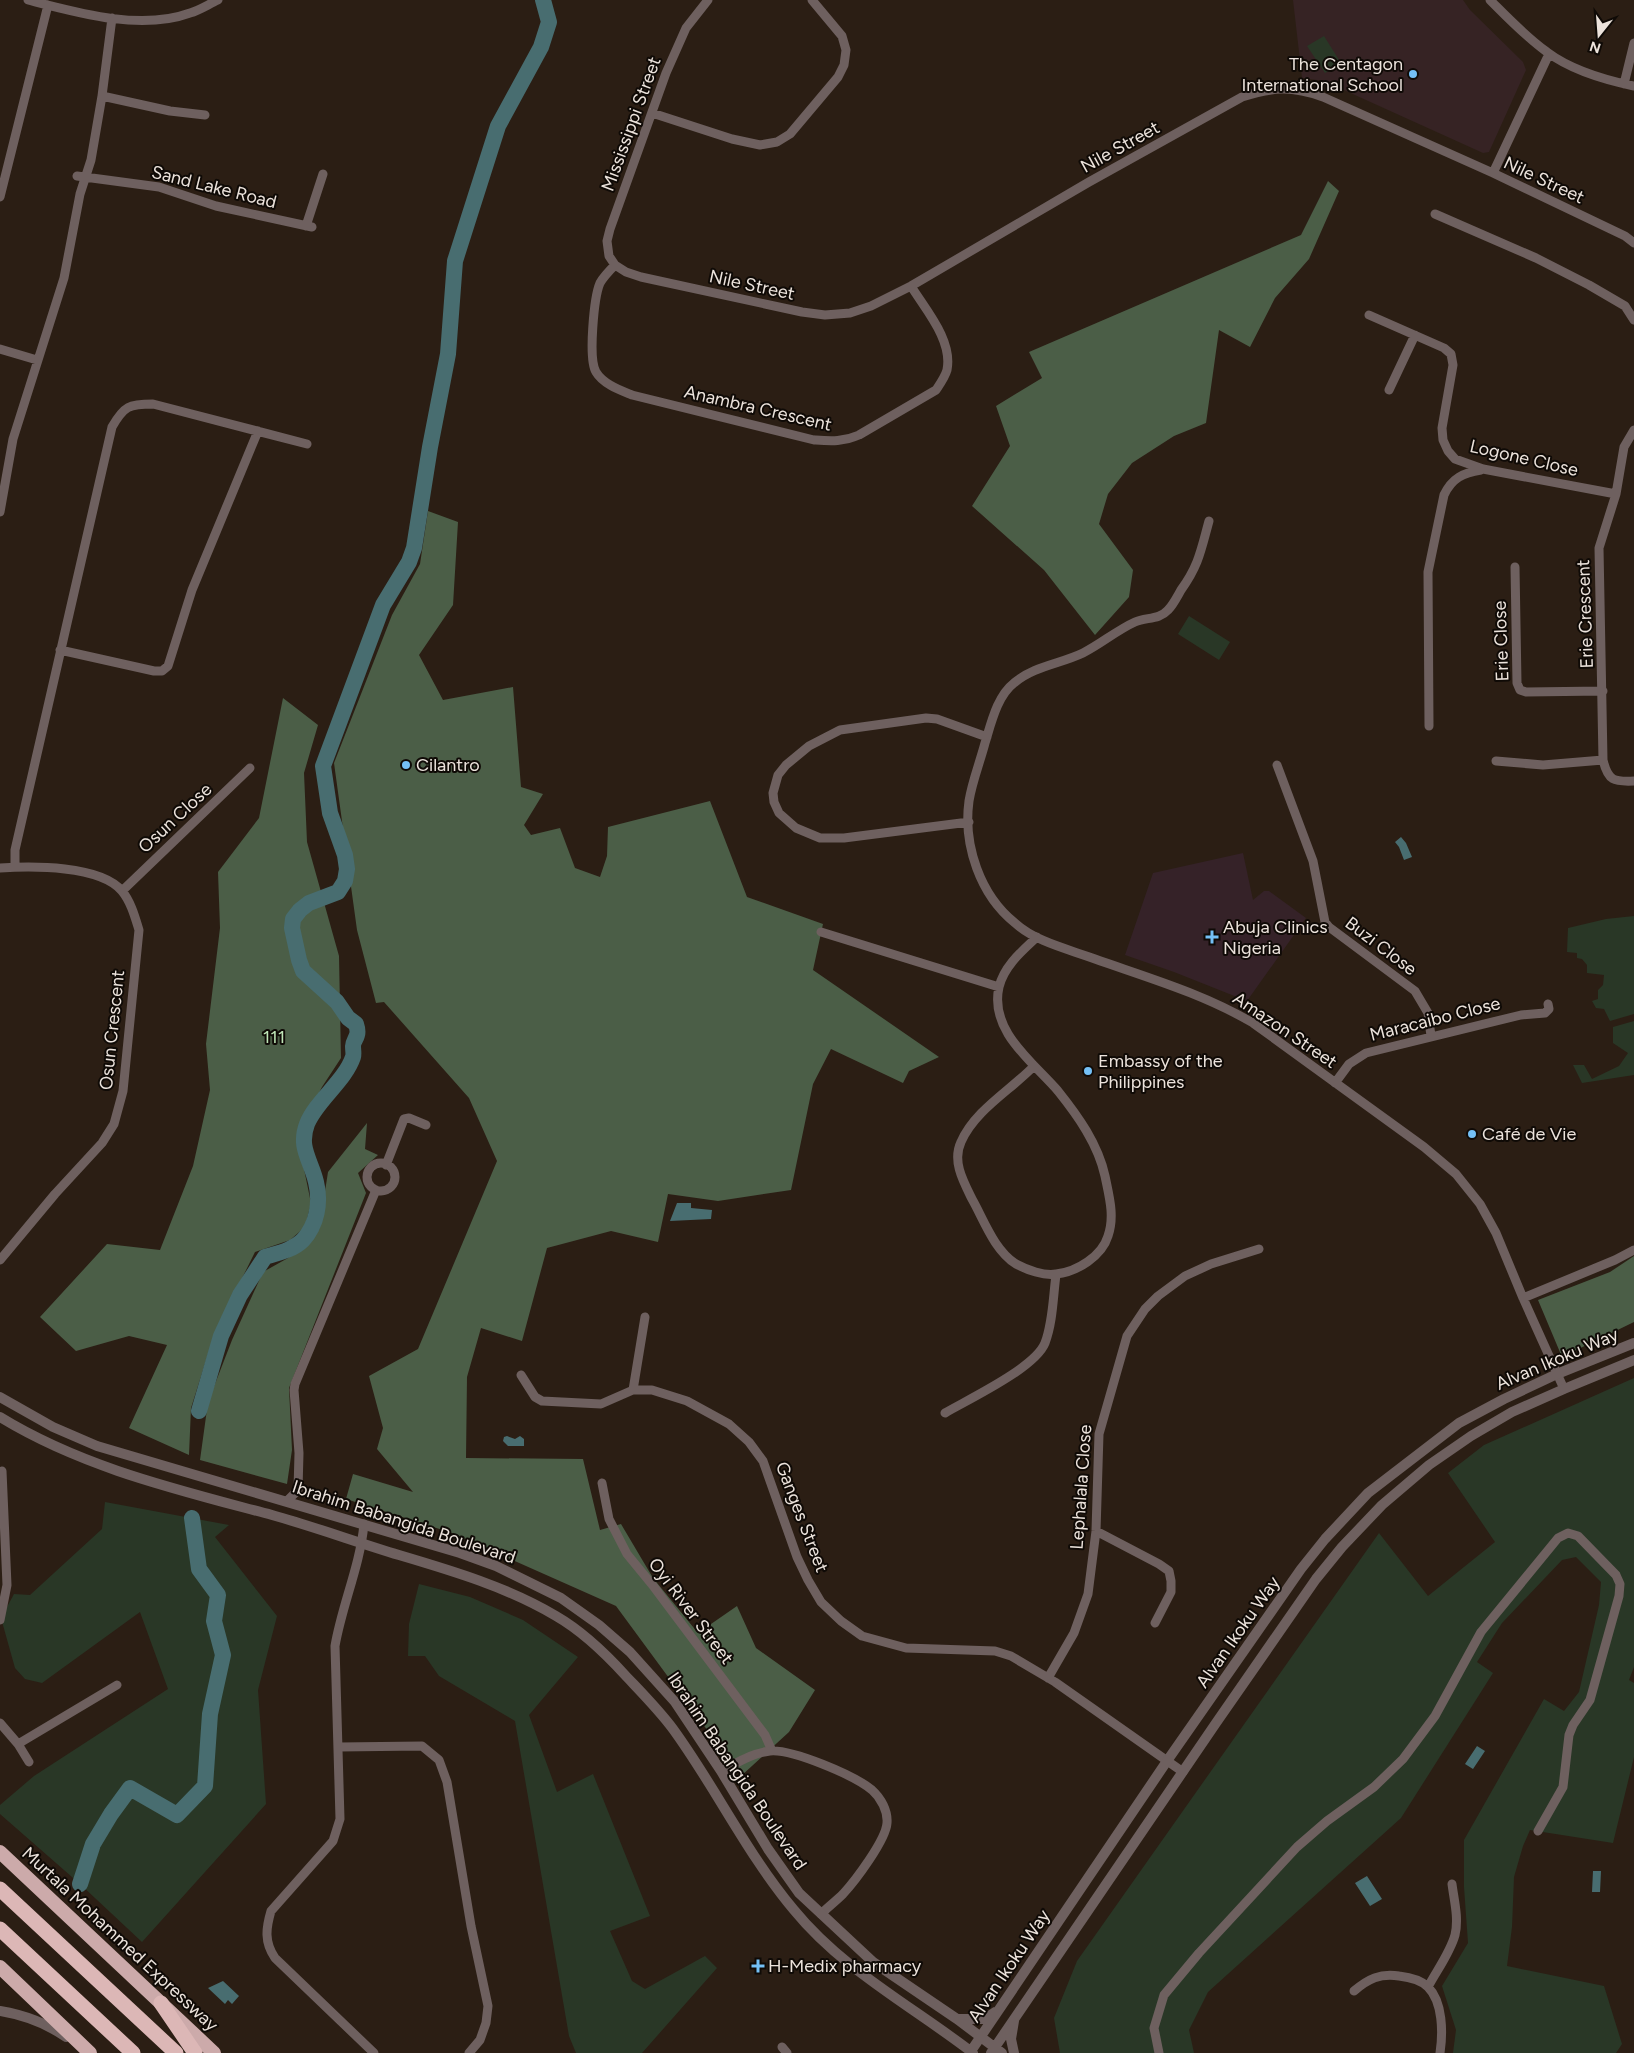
<svg xmlns="http://www.w3.org/2000/svg" width="1634" height="2053" font-family="Figtree,sans-serif">
<style>
.education{fill:#362324}
.medical{fill:#352228}
.green{fill:#293726}
.forest{fill:#4b5e47}
.water{fill:#486d70}
.lines{fill:none;stroke-linecap:round;stroke-linejoin:round}
.river{stroke:#486d70;stroke-width:16}
.minor{stroke:#6e605f;stroke-width:9}
.tertiary{stroke:#6e605f;stroke-width:10}
.trunk{stroke:#caa;stroke-width:14}
.motorway{stroke:#dcb7b6;stroke-width:15}
.poi-dot{fill:#74c0f6;stroke:#0f0a06;stroke-width:2}
.labels{text-anchor:middle;dominant-baseline:central;stroke-width:4;stroke-linejoin:round;paint-order:stroke}
.poi-label{font-size:18px;fill:#ece3dc;stroke:#0f0a06;text-anchor:start}
.street-label{font-size:18px;fill:#ece3dc;stroke:#0f0a06}
.park-label{font-size:18px;fill:#bfe5b7;stroke:#0f0a06}
</style>
<rect width="100%" height="100%" fill="#2b1e14"/>
<path class="education" d="M 1293,0 L 1463,0 L 1470,10 L 1523,62 L 1526,70 L 1489,152 L 1483,153 L 1324,81 L 1302,78 Z"/>
<path class="medical" d="M 1243,853 L 1253,900 L 1264,891 L 1269,891 L 1306,918 L 1247,1001 L 1174,972 L 1125,955 L 1153,873 Z"/>
<path class="green" d="M 1324,36 L 1341,63 L 1325,73 L 1307,46 Z
M 1189,616 L 1230,642 L 1219,660 L 1178,634 Z
M 1634,916 L 1634,1014 L 1610,1021 L 1604,1009 L 1596,1008 L 1592,1001 L 1598,999 L 1598,990 L 1603,985 L 1604,975 L 1587,973 L 1587,965 L 1582,959 L 1577,958 L 1577,953 L 1567,952 L 1568,928 L 1606,919 Z
M 1634,1021 L 1634,1075 L 1582,1083 L 1573,1065 L 1584,1065 L 1592,1079 L 1619,1066 L 1628,1053 L 1613,1043 L 1613,1027 Z
M 1634,1378 L 1634,1667 L 1629,1680 L 1634,1683 L 1634,1757 L 1613,1843 L 1530,1830 L 1523,1846 L 1514,1877 L 1512,1927 L 1507,1966 L 1604,1986 L 1622,2044 L 1616,2053 L 1453,2053 L 1456,2030 L 1442,1986 L 1468,1943 L 1464,1887 L 1464,1840 L 1544,1699 L 1564,1711 L 1579,1692 L 1599,1605 L 1601,1582 L 1576,1557 L 1562,1560 L 1502,1623 L 1477,1662 L 1493,1673 L 1401,1818 L 1208,1992 L 1189,2030 L 1194,2053 L 1060,2053 L 1054,2018 L 1077,1961 L 1379,1533 L 1428,1596 L 1495,1542 L 1448,1473 L 1484,1445 Z
M 105,1502 L 229,1525 L 215,1537 L 277,1616 L 258,1690 L 266,1804 L 142,1942 L 80,1884 L 0,1814 L 0,1805 L 34,1776 L 168,1689 L 140,1612 L 42,1683 L 25,1679 L 15,1668 L 1,1618 L 14,1594 L 30,1595 L 102,1529 Z
M 419,1584 L 470,1597 L 523,1620 L 578,1657 L 529,1715 L 557,1792 L 593,1774 L 650,1916 L 610,1931 L 632,1981 L 645,1989 L 705,1956 L 717,1968 L 642,2053 L 576,2053 L 569,2036 L 515,1721 L 439,1676 L 425,1656 L 408,1656 L 409,1624 Z"/>
<path class="forest" d="M 1328,181 L 1339,191 L 1309,259 L 1275,298 L 1250,347 L 1219,330 L 1206,423 L 1174,436 L 1132,463 L 1108,494 L 1099,524 L 1133,570 L 1129,597 L 1095,635 L 1044,570 L 972,506 L 1010,446 L 996,406 L 1042,378 L 1029,352 L 1301,235 Z
M 428,511 L 458,522 L 453,605 L 419,655 L 443,700 L 513,687 L 521,787 L 543,794 L 524,825 L 531,835 L 560,828 L 575,868 L 600,877 L 607,856 L 608,827 L 710,801 L 747,897 L 823,924 L 813,970 L 939,1057 L 909,1071 L 903,1083 L 831,1049 L 813,1084 L 791,1190 L 718,1201 L 668,1194 L 658,1242 L 611,1231 L 547,1248 L 522,1341 L 481,1328 L 467,1377 L 466,1458 L 583,1459 L 600,1530 L 621,1524 L 653,1578 L 698,1633 L 737,1606 L 756,1648 L 815,1690 L 789,1732 L 741,1776 L 616,1606 L 452,1533 L 346,1499 L 353,1474 L 413,1492 L 377,1449 L 383,1428 L 369,1376 L 418,1349 L 497,1161 L 469,1098 L 384,1002 L 376,1003 L 357,930 L 334,763 L 392,615 L 420,564 Z
M 283,698 L 318,725 L 304,773 L 307,842 L 339,956 L 341,1058 L 322,1087 L 297,1135 L 311,1203 L 305,1227 L 290,1240 L 255,1252 L 214,1335 L 191,1408 L 189,1455 L 129,1428 L 167,1345 L 129,1336 L 76,1351 L 40,1317 L 107,1244 L 160,1250 L 193,1166 L 210,1090 L 206,1044 L 220,928 L 218,872 L 259,818 Z
M 367,1123 L 365,1149 L 378,1155 L 358,1173 L 366,1193 L 289,1388 L 292,1450 L 287,1484 L 200,1460 L 208,1402 L 232,1340 L 263,1272 L 288,1258 L 319,1230 L 328,1172 Z
M 1634,1256 L 1634,1322 L 1562,1357 L 1538,1300 L 1610,1272 Z"/>
<path class="water" d="M 1401,837 L 1406,843 L 1412,857 L 1404,860 L 1399,847 L 1395,842 Z
M 677,1203 L 691,1203 L 691,1208 L 712,1210 L 711,1219 L 670,1221 Z
M 507,1436 L 515,1439 L 520,1436 L 524,1439 L 524,1446 L 508,1446 L 503,1441 L 504,1437 Z
M 1477,1746 L 1485,1751 L 1473,1769 L 1465,1764 Z
M 1593,1871 L 1601,1871 L 1600,1892 L 1592,1892 Z
M 1367,1876 L 1382,1899 L 1370,1906 L 1355,1883 Z
M 223,1981 L 239,1996 L 232,2004 L 228,2000 L 225,2004 L 208,1988 Z"/>
<g class="lines">
<path class="river" d="M 199,1411 L 221,1336 L 240,1295 L 265,1257 C 278,1253 293,1250 303,1240 C 317,1225 321,1202 316,1182 C 311,1160 298,1148 307,1124 C 316,1101 345,1081 353,1057 C 354,1054 353,1050 353,1046 C 353,1042 356,1039 357,1035 C 358,1032 357,1027 356,1024 L 348,1018 L 337,1002 L 303,971 L 299,960 L 292,928 L 293,919 L 300,910 L 309,903 L 338,892 L 345,881 L 347,869 L 345,855 L 330,813 L 323,766 L 383,605 L 409,562 L 414,548 L 430,447 L 448,354 L 455,261 L 498,126 L 541,47 L 549,22 L 543,0
M 80,1884 L 93,1844 L 111,1814 L 130,1788 L 177,1815 L 205,1786 L 210,1714 L 223,1655 L 214,1621 L 218,1595 L 199,1569 L 192,1518"/>
<path class="minor" d="M 28,0 C 78,13 141,31 190,13 C 200,10 209,4 218,0
M 708,0 L 686,28 L 666,73 L 610,229 L 607,241 L 609,256 L 615,265 L 626,272 L 641,277 L 802,312 L 825,315 L 850,313 L 871,306 L 911,286 L 1089,182 L 1242,97 C 1273,87 1292,86 1323,97 L 1493,173 L 1625,236 L 1634,243
M 1490,0 C 1508,18 1526,37 1547,52 C 1571,70 1605,80 1634,86
M 1624,84 L 1634,43
M 102,96 L 170,111 L 205,115
M 652,113 L 732,139 L 760,145 L 777,142 L 790,134 L 838,77 L 844,65 L 846,50 L 842,36 L 812,0
M 1493,173 L 1549,54
M 77,176 L 159,187 L 216,206 L 312,227
M 0,197 L 48,5
M 1435,214 L 1536,258 L 1589,285 L 1625,306 L 1634,320
M 306,226 L 323,174
M 615,265 C 609,271 604,276 600,283 C 594,297 588,359 596,372 C 603,384 620,390 632,395 L 814,440 C 831,441 843,442 859,435 L 936,390 C 940,384 945,377 947,370 C 953,340 925,309 911,286
M 1369,315 L 1444,348 L 1451,354 L 1453,365 L 1442,428 L 1443,440 L 1448,451 L 1455,459 L 1483,469 L 1616,494
M 0,349 L 37,360
M 1389,390 L 1415,335
M 1634,430 L 1624,447 L 1616,494 L 1599,548 L 1603,760 C 1608,781 1614,782 1634,781
M 0,512 L 13,439 L 64,278 L 80,194 L 91,160 L 102,96 L 112,18
M 1209,521 C 1201,550 1199,565 1181,590 C 1177,597 1173,605 1168,610 C 1159,620 1146,617 1135,622 C 1117,630 1101,644 1083,653 C 1060,664 1034,666 1014,683 C 997,696 991,724 985,743 C 980,762 972,782 969,801 C 963,845 980,895 1015,923 C 1036,942 1068,949 1095,959 C 1149,978 1204,994 1253,1023 L 1424,1147 L 1456,1174 L 1480,1204 L 1496,1233 L 1523,1298 L 1564,1389
M 1515,567 L 1517,683 L 1520,690 L 1526,692 L 1603,691
M 60,650 L 154,671 L 162,671 L 168,666 L 192,590 L 258,431
M 1429,726 L 1428,572 L 1444,495 C 1452,478 1463,473 1481,470
M 1496,761 L 1543,765 L 1603,760
M 1277,765 L 1313,861 L 1325,922 L 1329,927 L 1415,991 L 1428,1013 L 1431,1036
M 969,822 L 844,838 L 820,838 L 796,828 L 779,813 L 774,802 L 773,793 L 778,775 L 786,765 L 809,746 L 840,730 L 926,718 L 937,719 L 987,737
M 15,867 L 15,850 L 112,427 C 124,406 129,404 153,404 L 307,444
M 0,868 C 32,866 100,865 122,891 C 131,902 135,917 139,930 L 123,1091 L 114,1124 L 102,1143 L 55,1194 L 0,1260
M 122,891 L 250,768
M 821,932 L 999,987
M 1034,1066 C 1011,1090 975,1110 961,1142 C 952,1161 963,1181 972,1199 C 984,1220 994,1250 1016,1264 C 1027,1270 1044,1276 1056,1274 C 1077,1272 1102,1256 1108,1236 C 1115,1216 1109,1196 1105,1176 C 1098,1144 1078,1116 1058,1091 C 1033,1062 989,1031 999,987 C 1004,966 1022,951 1037,937
M 1335,1083 L 1349,1064 L 1366,1053 L 1521,1015 L 1545,1013 L 1549,1009 L 1548,1004
M367 1177a14 14 0 1 1 28 0a14 14 0 1 1-28 0Z
M 386,1165 L 404,1119 L 409,1118 L 426,1125
M 1523,1298 L 1615,1260 L 1634,1250
M 521,1375 L 535,1397 L 542,1401 L 601,1404 L 633,1390 L 652,1390 L 687,1401 L 729,1424 L 749,1442 L 763,1461 L 797,1557 L 808,1580 L 821,1602 L 841,1621 L 862,1636 L 906,1648 L 995,1651 L 1011,1656 L 1055,1682 L 1183,1772
M 633,1390 L 645,1317
M 945,1413 C 969,1399 1035,1368 1045,1343 C 1053,1322 1053,1297 1056,1275
M 602,1483 L 609,1519 L 627,1554 L 654,1587 L 765,1735 L 772,1751
M 287,1501 L 298,1490 L 299,1453 L 294,1390 L 295,1384 L 376,1190
M 364,1524 C 360,1566 342,1605 335,1646 L 340,1819 L 333,1841 L 271,1911 C 266,1928 264,1942 275,1958 L 374,2053
M 1096,1531 L 1159,1564 L 1169,1571 L 1171,1581 L 1171,1592 L 1155,1623
M 0,1620 L 7,1585 L 2,1471
M 1048,1678 L 1074,1633 L 1088,1594 L 1096,1531 L 1099,1434 L 1127,1336 L 1145,1309 L 1158,1296 L 1185,1276 L 1211,1264 L 1259,1249
M 0,1723 L 18,1744 L 29,1762
M 18,1744 L 117,1685
M 339,1747 L 422,1746 L 439,1760 L 447,1782 L 471,1926 L 488,2006 L 486,2023 L 480,2040 L 469,2053
M 721,1771 C 737,1763 752,1753 770,1751 C 792,1749 854,1775 872,1790 C 881,1798 888,1811 887,1823 C 886,1840 855,1881 843,1894 C 836,1901 828,1907 821,1914
M 1428,1987 C 1437,1970 1450,1953 1455,1935 C 1459,1918 1454,1900 1452,1884
M 1354,1991 C 1368,1979 1380,1973 1399,1976 C 1408,1977 1421,1980 1428,1987 C 1443,2002 1443,2033 1440,2053
M 782,2047 L 787,2053
M 1159,2053 L 1154,2028 L 1164,1995 L 1199,1953 L 1297,1847 L 1327,1821 L 1374,1787 L 1403,1759 L 1435,1716 L 1481,1632 L 1558,1538 L 1568,1533 L 1578,1536 L 1616,1575 L 1620,1584 L 1619,1596 L 1590,1700 L 1573,1725 L 1569,1735 L 1563,1787 L 1538,1831"/>
<path class="tertiary" d="M 0,1397 L 53,1427 L 97,1446 L 460,1553 L 496,1566 L 561,1598 L 599,1625 L 630,1652 L 675,1702 L 721,1771 L 768,1849 L 799,1893 L 873,1962 L 957,2019 L 1002,2053
M 0,1417 C 83,1468 179,1490 272,1515 C 315,1527 356,1542 399,1555 C 453,1571 507,1587 556,1616 C 582,1631 605,1653 625,1675 C 641,1692 659,1710 673,1729 C 716,1788 747,1854 794,1910 C 843,1970 912,2006 973,2053
M 0,2011 C 24,2015 46,2023 66,2037
M 959,2019 L 985,2019 L 995,2012
M 971,2051 L 1167,1761 L 1301,1569 L 1325,1539 L 1368,1493 L 1459,1423 L 1504,1399 L 1557,1374 L 1634,1343
M 991,2053 L 1216,1723 L 1316,1579 L 1342,1547 L 1382,1505 L 1429,1465 L 1471,1436 L 1512,1412 L 1564,1389 L 1634,1360
M 1014,2053 L 1011,2039 L 1014,2021"/>
<path class="trunk" d="M 0,1852 L 214,2053
M 0,1967 L 90,2053"/>
<path class="motorway" d="M 0,1889 L 176,2053
M 0,1929 L 133,2053
M 161,2003 L 195,2053"/>
</g>
<g class="poi-dot">
<circle cx="1413" cy="74" r="5"/>
<circle cx="406" cy="765" r="5"/>
<path d="M1209.5 929.5h5v5h5v5h-5v5h-5v-5h-5v-5h5z"/>
<circle cx="1088" cy="1071" r="5"/>
<circle cx="1472" cy="1134" r="5"/>
<path d="M755.5 1958.5h5v5h5v5h-5v5h-5v-5h-5v-5h5z"/>
</g>
<g class="labels">
<g class="poi-label">
<text x="1403" y="64" text-anchor="end">The Centagon<tspan x="1403" dy="21">International School</tspan></text>
<text x="416" y="765">Cilantro</text>
<text x="1223" y="927">Abuja Clinics<tspan x="1223" dy="21">Nigeria</tspan></text>
<text x="1098" y="1061">Embassy of the<tspan x="1098" dy="21">Philippines</tspan></text>
<text x="1482" y="1134">Café de Vie</text>
<text x="768" y="1966">H-Medix pharmacy</text>
</g>
<g class="street-label">
<text transform="translate(631 124) rotate(-70)">Mississippi Street</text>
<text transform="translate(1120 147) rotate(-29)">Nile Street</text>
<text transform="translate(1544 180) rotate(25)">Nile Street</text>
<text transform="translate(214 187) rotate(14)">Sand Lake Road</text>
<text transform="translate(752 285) rotate(12)">Nile Street</text>
<text transform="translate(758 408) rotate(13)">Anambra Crescent</text>
<text transform="translate(1524 458) rotate(13)">Logone Close</text>
<text transform="translate(1585 614) rotate(-92)">Erie Crescent</text>
<text transform="translate(1501 641) rotate(-92)">Erie Close</text>
<text transform="translate(175 818) rotate(-43)">Osun Close</text>
<text transform="translate(1381 946) rotate(37)">Buzi Close</text>
<text transform="translate(1435 1019) rotate(-14)">Maracaibo Close</text>
<text transform="translate(112 1030) rotate(-84)">Osun Crescent</text>
<text transform="translate(1285 1030) rotate(34)">Amazon Street</text>
<text transform="translate(1557 1359) rotate(-23)">Alvan Ikoku Way</text>
<text transform="translate(1081 1487) rotate(-86)">Lephalala Close</text>
<text transform="translate(802 1517) rotate(69)">Ganges Street</text>
<text transform="translate(404 1522) rotate(18)">Ibrahim Babangida Boulevard</text>
<text transform="translate(691 1611) rotate(53)">Oyi River Street</text>
<text transform="translate(1238 1632) rotate(-55)">Alvan Ikoku Way</text>
<text transform="translate(737 1771) rotate(56)">Ibrahim Babangida Boulevard</text>
<text transform="translate(120 1939) rotate(43)">Murtala Mohammed Expressway</text>
<text transform="translate(1009 1966) rotate(-56)">Alvan Ikoku Way</text>
</g>
<g class="park-label">
<text x="274" y="1037">111</text>
</g>
</g>
<g transform="translate(1599 35) rotate(197)" stroke="#0f0a06" stroke-width="4" paint-order="stroke">
<path d="M0-4L9 19L0 12L-9 19Z" fill="#ece3dc"/>
<text y="-8" font-size="14" font-weight="bold" text-anchor="middle" fill="#ece3dc">N</text>
</g>
</svg>
